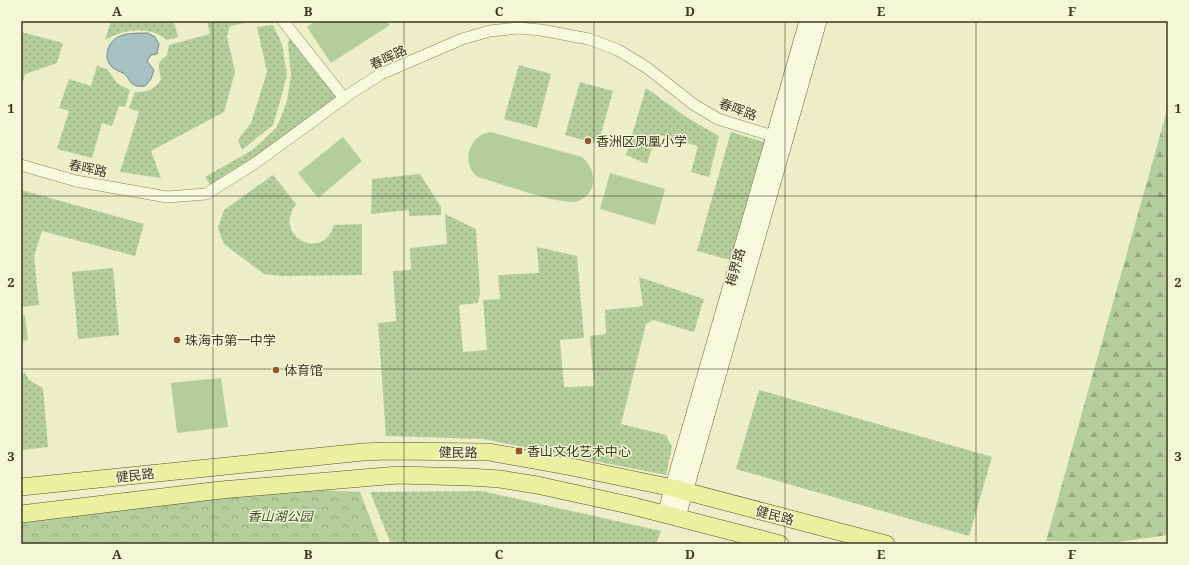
<svg xmlns="http://www.w3.org/2000/svg" width="1189" height="565" font-family="'Noto Serif','Noto Sans SC',serif">
<style>
.grass{fill:url(#grass-dots)}
.forest{fill:url(#forest-firs)}
.park{fill:url(#park-crowns)}
.garden{fill:#b4cd9b}
.water{fill:#a8c0c2;stroke:#6f8c91}
.lines{fill:none;stroke-linecap:round;stroke-linejoin:round}
.street-casing{stroke:#8a865c;stroke-width:12}
.secondary-casing{stroke:#6c673f;stroke-width:16}
.primary-casing{stroke:#585230;stroke-width:18}
.street{stroke:#f6f9db;stroke-width:11}
.secondary{stroke:#f6f9db;stroke-width:15}
.primary{stroke:#ebf0a0;stroke-width:17}
.grid{fill:none;stroke:#3b3720;stroke-width:1;stroke-opacity:0.55}
.poi-dot{fill:#99552d;stroke:#f3f6d7;stroke-width:1.5}
.labels{text-anchor:middle;dominant-baseline:central;stroke-width:3;stroke-linejoin:round;paint-order:stroke}
.street-label{font-size:13px;fill:#3b3720;stroke:#f3f6d7}
.poi-label{font-size:13px;fill:#3b3720;stroke:#f3f6d7;text-anchor:start}
.park-label{font-size:13px;font-style:italic;fill:#385727;stroke:#f3f6d7}
.neatline{fill:none;stroke:#3b3720;stroke-width:1.5}
.grid-label{font-size:13px;text-anchor:middle;font-weight:bold;fill:#3b3720}
</style>
<defs>
<pattern id="grass-dots" width="8" height="8" patternUnits="userSpaceOnUse"><rect width="8" height="8" fill="#b4cd9b"/><path d="M2 2h.1M6 6h.1" fill="none" stroke="#94a77e" stroke-width="1.8" stroke-linecap="round"/></pattern>
<pattern id="forest-firs" width="22" height="20" patternUnits="userSpaceOnUse"><rect width="22" height="20" fill="#b4cd9b"/><path d="M5 1l3.5 6h-7zM16 11l3.5 6h-7z" fill="#94a77e"/></pattern>
<pattern id="park-crowns" width="20" height="18" patternUnits="userSpaceOnUse"><rect width="20" height="18" fill="#b4cd9b"/><path d="M2 6a3 3 0 1 1 6 0M12 15a3 3 0 1 1 6 0" fill="none" stroke="#94a77e"/></pattern>
</defs>
<rect width="100%" height="100%" fill="#ebeec7"/>
<path class="grass" d="M 111,21 L 174,21 L 178,37 L 167,40 C 149,25 124,29 105,40 Z
M 207,21 L 253,21 L 230,26 L 227,36 L 235,72 L 224,112 L 151,151 L 161,178 L 120,172 L 139,112 L 129,108 L 135,92 C 148,92 153,90 161,80 C 160,66 154,65 167,55 L 169,45 L 210,34 Z
M 273,25 L 282,44 L 287,75 L 281,98 L 273,125 L 242,150 L 238,140 L 251,123 L 267,72 L 257,27 Z
M 21,32 L 63,43 L 57,63 L 25,74 L 21,89 Z
M 290,39 L 337,97 L 255,161 L 211,186 L 205,177 L 254,149 L 277,127 L 287,101 L 291,75 L 288,43 Z
M 519,65 L 551,74 L 537,128 L 504,119 Z
M 97,66 L 107,69 L 118,84 L 130,90 L 125,107 L 119,106 L 112,126 L 102,123 L 92,158 L 57,149 L 69,111 L 59,108 L 69,79 L 91,86 Z
M 580,82 L 613,91 L 598,144 L 565,135 Z
M 646,88 L 686,117 L 719,136 L 709,177 L 691,172 L 698,146 L 656,134 L 647,164 L 626,155 Z
M 731,132 L 764,142 L 730,260 L 697,251 Z
M 420,174 L 441,207 L 441,215 L 409,216 L 409,210 L 371,214 L 372,179 Z
M 273,175 L 296,204 C 272,236 323,263 334,225 L 362,224 L 362,275 L 282,276 L 264,274 L 224,244 L 218,228 L 224,210 Z
M 21,190 L 144,224 L 135,256 L 42,231 L 34,256 L 39,305 L 21,307 Z
M 445,214 L 476,229 L 480,293 L 478,303 L 459,305 L 463,352 L 487,350 L 483,300 L 500,299 L 498,275 L 539,273 L 537,247 L 577,256 L 584,338 L 560,340 L 564,387 L 594,386 L 590,336 L 606,334 L 605,310 L 643,306 L 639,277 L 704,299 L 694,332 L 653,320 L 646,324 L 621,424 L 666,435 L 672,447 L 666,475 L 483,439 L 386,436 L 378,323 L 396,321 L 393,271 L 411,270 L 410,248 L 447,244 Z
M 113,268 L 119,335 L 78,339 L 72,272 Z
M 21,373 L 25,373 L 29,380 L 43,388 L 48,447 L 22,450 Z
M 759,390 L 992,457 L 969,536 L 736,469 Z
M 482,491 L 661,531 L 656,544 L 391,544 L 370,492 Z"/>
<path class="forest" d="M 1168,107 L 1168,535 L 1118,542 L 1046,541 Z"/>
<path class="park" d="M 253,487 L 360,492 L 380,544 L 21,544 L 21,515 Z"/>
<path class="garden" d="M 316,21 L 387,21 L 390,25 L 331,63 L 307,27 Z
M 491,132 L 582,157 C 596,168 599,193 578,201 C 564,207 496,182 478,177 C 460,164 469,134 491,132 Z
M 343,137 L 362,161 L 318,198 L 298,173 Z
M 610,173 L 665,189 L 655,225 L 600,209 Z
M 21,315 L 25,315 L 28,340 L 21,341 Z
M 221,378 L 228,427 L 177,433 L 171,383 Z"/>
<path class="water" d="M 148,33 L 155,37 L 159,44 L 157,54 L 151,55 L 147,61 L 154,70 L 151,79 L 145,86 C 128,88 132,79 123,73 C 119,71 115,70 112,67 C 102,57 108,41 120,36 C 127,33 139,33 148,33 Z"/>
<g class="lines">
<g class="street-casing">
<path id="street" d="M 283,21 L 344,98
M 21,165 L 76,181 L 167,197 L 206,194 L 254,164 L 354,91 L 381,74 L 462,39 L 490,31 L 518,28 L 541,30 L 589,39 L 618,50 L 646,67 L 693,104 L 718,119 L 773,136"/>
</g>
<g class="secondary-casing">
<path id="secondary" d="M 665,514 L 807,21
M 678,517 L 819,21"/>
</g>
<g class="primary-casing">
<path id="primary" d="M 21,487 L 363,452 L 386,451 L 489,452 L 572,467 L 673,488 L 886,544
M 21,514 L 221,490 L 398,475 L 469,477 L 500,479 L 537,485 L 633,506 L 780,544"/>
</g>
<use href="#street" class="street"/>
<use href="#secondary" class="secondary"/>
<use href="#primary" class="primary"/>
</g>
<path class="grid" d="M 213,21 L 213,544M 404,21 L 404,544M 594,21 L 594,544M 785,21 L 785,544M 976,21 L 976,544M 21,196 L 1168,196M 21,369 L 1168,369"/>
<g class="poi-dot">
<circle cx="588" cy="141" r="4"/>
<circle cx="177" cy="340" r="4"/>
<circle cx="276" cy="370" r="4"/>
<rect x="515" y="447" width="8" height="8" rx="2"/>
</g>
<g class="labels">
<g class="street-label">
<text transform="translate(388 57) rotate(-25)">春晖路</text>
<text transform="translate(738 109) rotate(20)">春晖路</text>
<text transform="translate(88 168) rotate(12)">春晖路</text>
<text transform="translate(735 267) rotate(-74)">梅界路</text>
<text transform="translate(458 452) rotate(1)">健民路</text>
<text transform="translate(135 475) rotate(-6)">健民路</text>
<text transform="translate(775 515) rotate(15)">健民路</text>
</g>
<g class="poi-label">
<text x="596" y="141">香洲区凤凰小学</text>
<text x="185" y="340">珠海市第一中学</text>
<text x="284" y="370">体育馆</text>
<text x="527" y="451">香山文化艺术中心</text>
</g>
<g class="park-label">
<text x="280" y="516">香山湖公园</text>
</g>
</g>
<rect width="1189" height="565" fill="none" stroke="#f3f6d7" stroke-width="44"/>
<rect x="22" y="22" width="1145" height="521" class="neatline"/>
<g class="grid-label">
<text x="117" y="16">A</text>
<text x="308" y="16">B</text>
<text x="499" y="16">C</text>
<text x="690" y="16">D</text>
<text x="881" y="16">E</text>
<text x="1072" y="16">F</text>
<text x="11" y="113">1</text>
<text x="1178" y="113">1</text>
<text x="11" y="287">2</text>
<text x="1178" y="287">2</text>
<text x="11" y="461">3</text>
<text x="1178" y="461">3</text>
<text x="117" y="559">A</text>
<text x="308" y="559">B</text>
<text x="499" y="559">C</text>
<text x="690" y="559">D</text>
<text x="881" y="559">E</text>
<text x="1072" y="559">F</text>
</g>
</svg>
